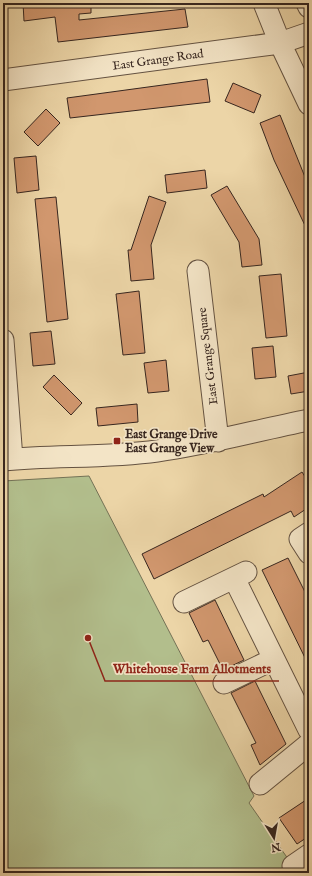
<svg xmlns="http://www.w3.org/2000/svg" width="312" height="876" font-family="'IM FELL English',serif">
<style>
.green{fill:#b2be8c;stroke:#747256}
.building{fill:#d1976e;stroke:#37261f}
.lines{fill:none;stroke-linecap:round;stroke-linejoin:round}
.minor-casing{stroke:#645241;stroke-width:23}
.minor{stroke:#f3e4c6;stroke-width:21}
.poi-dot{fill:#8f2418;stroke:#f3e4c6;stroke-width:1.5}
.labels{text-anchor:middle;dominant-baseline:central;stroke-width:3.5;stroke-linejoin:round;paint-order:stroke}
.street-label{font-size:12px;fill:#37261f;stroke:#f3e4c6}
.poi-label{font-size:12px;font-weight:bold;fill:#37261f;stroke:#f3e4c6;text-anchor:start}
.leader{fill:none;stroke:#8f2418;stroke-width:1.5}
.callout-dot{fill:#8f2418;stroke:#f3e4c6;stroke-width:1.5}
.callout-label{font-size:13px;text-anchor:middle;font-weight:bold;fill:#8f2418;stroke:#f3e4c6;stroke-width:3.5;stroke-linejoin:round;paint-order:stroke}
</style>
<rect width="100%" height="100%" fill="#ecd5a7"/>
<filter id="stains"><feTurbulence type="fractalNoise" baseFrequency=".005" numOctaves="4"/><feColorMatrix values="0 0 0 0 .2 0 0 0 0 .09 0 0 0 0 .02 0 0 0 .5 -.17"/></filter>
<radialGradient id="worn" r=".72"><stop offset=".6" stop-color="#630" stop-opacity="0"/><stop offset="1" stop-color="#630" stop-opacity=".3"/></radialGradient>
<path class="green" d="M 89,476 L 254,796 L 249,803 L 293,866 L 309,855 L 309,873 L 3,873 L 3,481 Z"/>
<path class="building" d="M 23,3 L 91,3 L 91,13 L 79,14 L 79,20 L 185,9 L 188,27 L 58,42 L 55,17 L 24,21 Z
M 207,79 L 210,102 L 70,118 L 67,98 Z
M 233,83 L 261,95 L 254,113 L 225,101 Z
M 46,109 L 60,123 L 38,146 L 24,132 Z
M 280,115 L 309,187 L 309,234 L 274,160 L 260,123 Z
M 36,156 L 39,190 L 17,193 L 14,158 Z
M 205,170 L 207,188 L 167,193 L 165,175 Z
M 227,186 L 259,239 L 262,265 L 242,267 L 239,242 L 211,195 Z
M 149,196 L 166,202 L 151,245 L 154,279 L 131,281 L 128,250 L 131,250 Z
M 56,197 L 68,319 L 47,322 L 35,199 Z
M 281,274 L 287,336 L 266,338 L 259,276 Z
M 139,291 L 145,353 L 123,355 L 116,294 Z
M 51,331 L 55,364 L 33,366 L 30,333 Z
M 273,346 L 276,377 L 255,379 L 252,348 Z
M 166,360 L 169,391 L 148,393 L 144,363 Z
M 309,372 L 309,391 L 291,394 L 288,376 Z
M 54,375 L 82,403 L 71,415 L 43,387 Z
M 137,404 L 138,422 L 98,426 L 96,408 Z
M 302,472 L 309,483 L 309,507 L 294,517 L 291,511 L 154,579 L 142,554 L 263,494 L 264,497 Z
M 288,558 L 309,600 L 309,666 L 262,570 Z
M 215,600 L 244,660 L 223,670 L 208,640 L 203,642 L 189,613 Z
M 255,681 L 286,744 L 260,765 L 251,745 L 256,743 L 231,693 Z
M 309,798 L 309,836 L 297,844 L 279,818 Z"/>
<g class="lines">
<g class="minor-casing">
<path id="minor" d="M 264,3 L 280,43 L 309,104
M 307,3 L 309,7
M 3,80 L 280,43 L 309,33
M 198,271 L 218,441
M 3,340 L 12,459
M 3,460 C 54,455 106,458 157,451 C 209,444 258,430 309,420
M 309,533 L 300,539 L 309,553
M 234,578 L 309,730
M 184,602 L 246,572
M 224,683 L 274,659
M 260,784 L 309,744
M 293,866 L 309,855"/>
</g>
<use href="#minor" class="minor"/>
</g>
<rect class="poi-dot" x="113" y="437" width="8" height="8" rx="2"/>
<g class="labels">
<g class="street-label">
<text transform="translate(158 60) rotate(-8)">East Grange Road</text>
<text transform="translate(208 356) rotate(-97)">East Grange Square</text>
</g>
<g class="poi-label">
<text x="125" y="434">East Grange Drive<tspan x="125" dy="14">East Grange View</tspan></text>
</g>
</g>
<path class="leader" d="M88 638L105 681H279"/>
<circle class="callout-dot" cx="88" cy="638" r="4"/>
<g class="callout-label">
<text x="192" y="673">Whitehouse Farm Allotments</text>
</g>
<rect width="312" height="876" fill="none" stroke="#ecd5a7" stroke-width="16"/>
<rect x="4" y="4" width="304" height="868" fill="none" stroke="#37261f" stroke-width="2"/>
<rect x="8" y="8" width="296" height="860" fill="none" stroke="#37261f"/>
<g transform="translate(274 838) rotate(169)" stroke="#f3e4c6" stroke-width="3" paint-order="stroke">
<path d="M0-3L7 15L0 10L-7 15Z" fill="#37261f"/>
<text y="-6" font-size="11" font-weight="bold" text-anchor="middle" fill="#37261f">N</text>
</g>
<rect width="100%" height="100%" filter="url(#stains)"/>
<rect width="100%" height="100%" fill="url(#worn)"/>
</svg>
